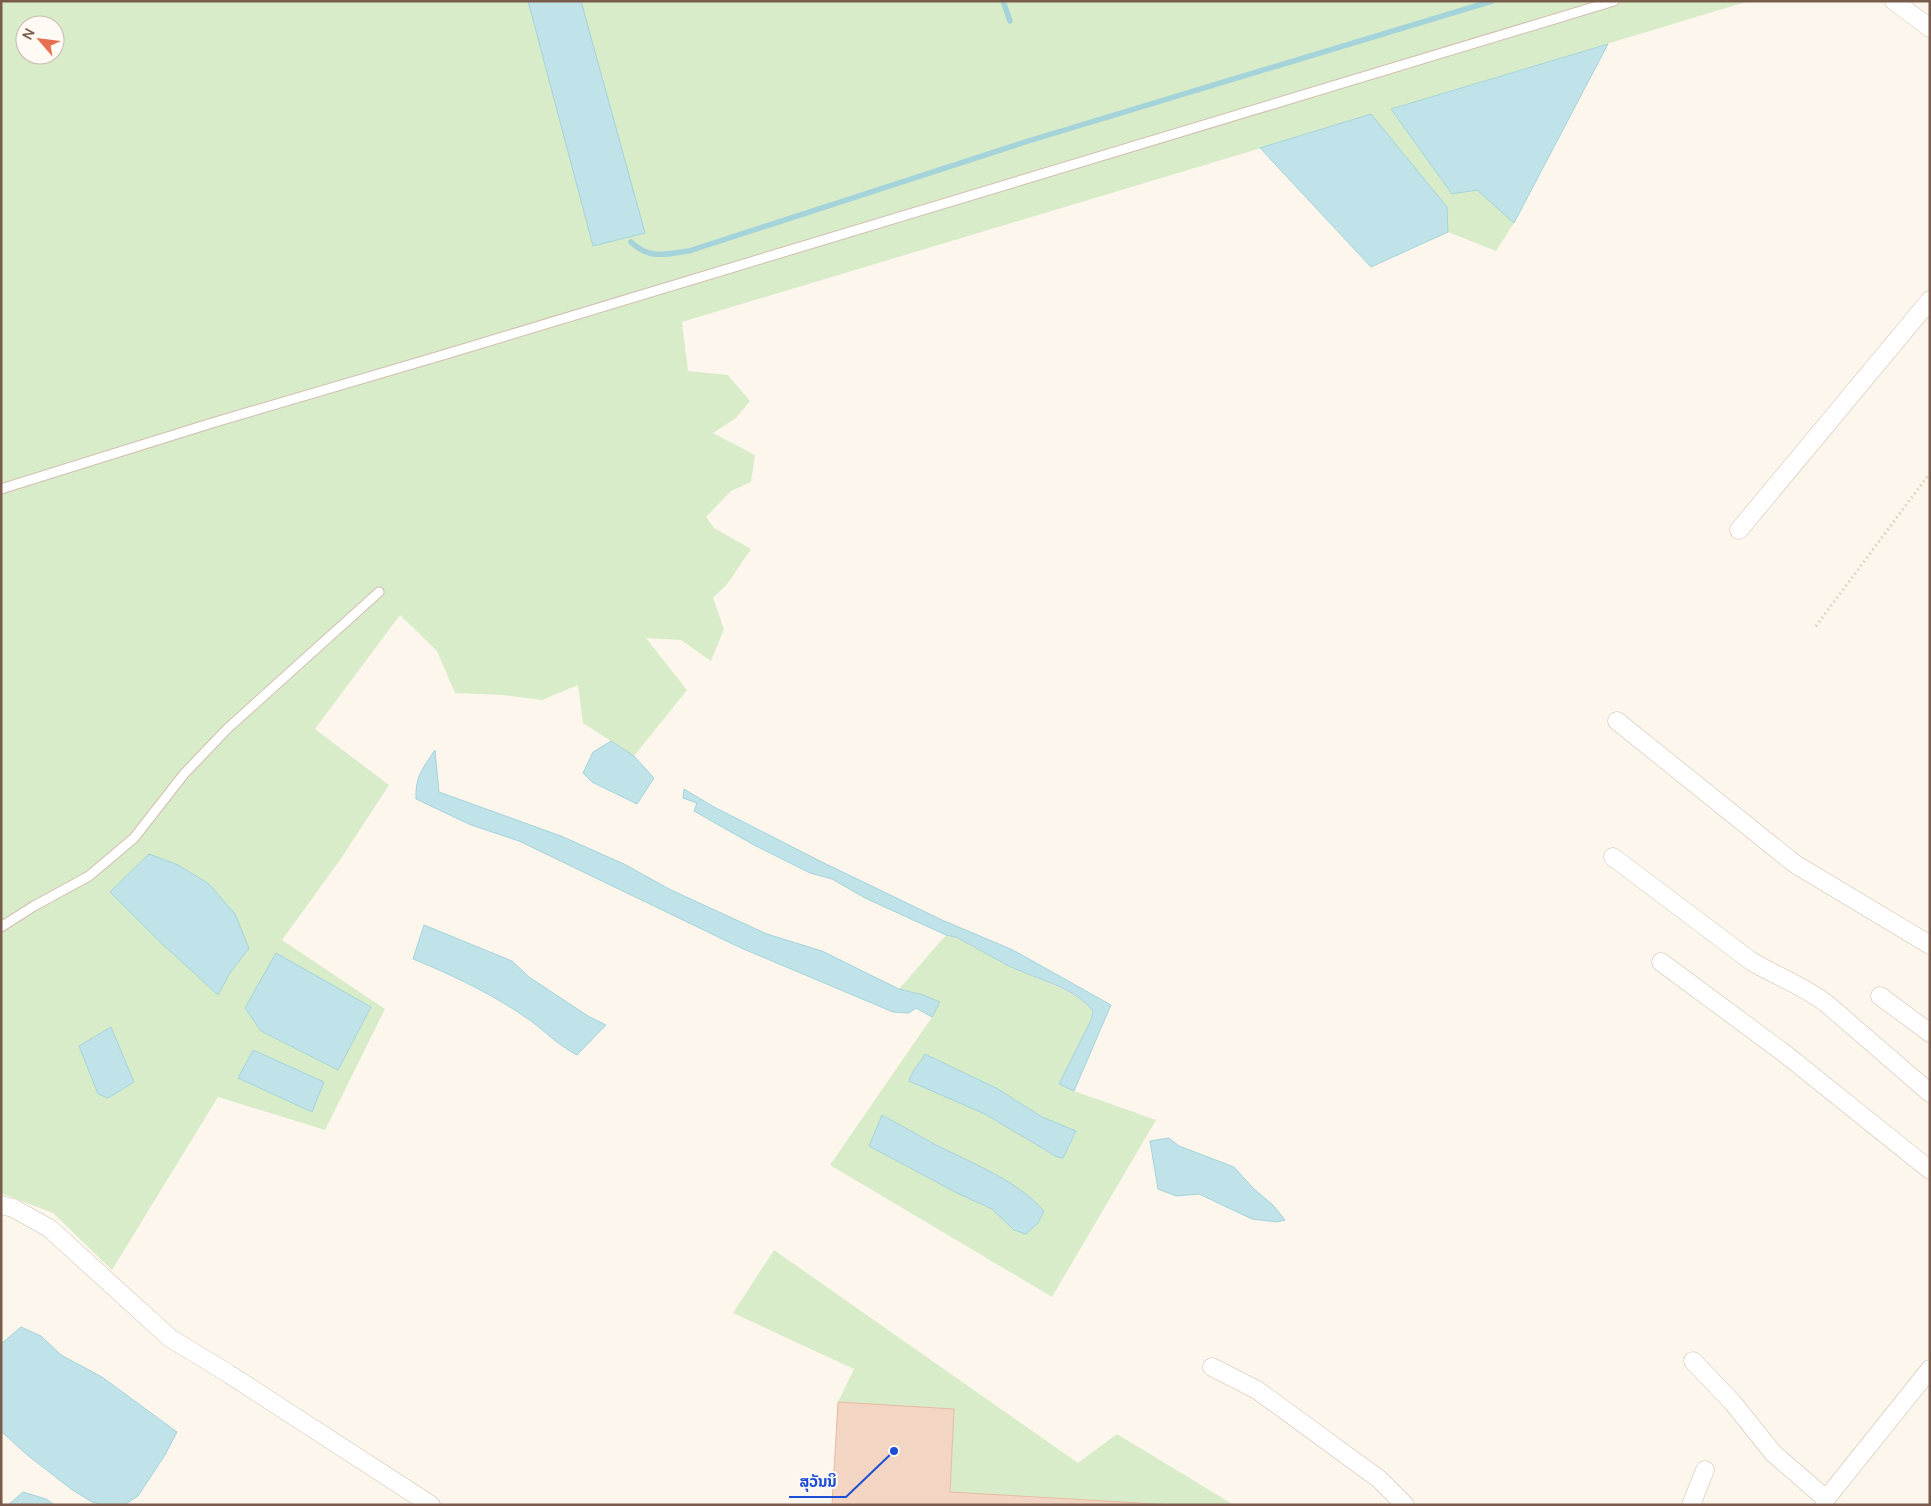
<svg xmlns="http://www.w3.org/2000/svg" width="1931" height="1506" font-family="Manrope,'Noto Sans Lao',sans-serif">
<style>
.green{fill:#d8ecc9;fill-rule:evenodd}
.water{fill:#bfe3e8;stroke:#a5d3da}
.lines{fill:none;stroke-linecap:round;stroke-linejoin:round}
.stream{stroke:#a5d3da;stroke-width:5.5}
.building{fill:#f3d5c3;stroke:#e6bba3}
.service-casing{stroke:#d1beb0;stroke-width:11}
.minor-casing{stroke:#d1beb0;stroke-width:19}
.path{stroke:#d9b8a5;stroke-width:3;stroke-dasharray:1 4;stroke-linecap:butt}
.service{stroke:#fff;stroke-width:9}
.minor{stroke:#fff;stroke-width:18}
.leader{fill:none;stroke:#1d4ed8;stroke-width:2}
.callout-dot{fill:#1d4ed8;stroke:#fffaf3;stroke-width:2}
.callout-label{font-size:15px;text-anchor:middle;font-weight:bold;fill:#1d4ed8;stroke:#fffaf3;stroke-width:4;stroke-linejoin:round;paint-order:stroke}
</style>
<rect width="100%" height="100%" fill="#fdf6ec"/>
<path class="green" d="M 1,1 L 1749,1 L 1391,109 L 1514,223 L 1496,251 L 1448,232 L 1447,207 L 1371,115 L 682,322 L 688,371 L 728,375 L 750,401 L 736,418 L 713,433 L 755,455 L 751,482 L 731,491 L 706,517 L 714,528 L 751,549 L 728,583 L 713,598 L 724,629 L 711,661 L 681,640 L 646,638 L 687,690 L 634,756 L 583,723 L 578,685 L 542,700 L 503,695 L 455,693 L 437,651 L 400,615 L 315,729 L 389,785 L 340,860 L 282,940 L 385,1009 L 325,1130 L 218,1097 L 112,1270 L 53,1213 L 1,1193 ZM 25,25 L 55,25 L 55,55 L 25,55 Z
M 946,935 L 956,937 C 973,946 990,956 1007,965 C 1035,979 1072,987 1093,1011 L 1091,1020 L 1059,1084 L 1074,1091 L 1156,1120 L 1052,1297 L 830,1165 L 932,1017 L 939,1003 L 923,995 L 899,989 Z
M 774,1250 L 1078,1463 L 1117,1434 L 1234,1505 L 1174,1505 L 950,1492 L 954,1409 L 838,1402 L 854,1369 L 733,1313 Z"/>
<path class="water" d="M 528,1 L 581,1 L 645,233 L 593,246 Z
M 1608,44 L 1514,223 L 1477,190 L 1452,194 L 1391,109 Z
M 1371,114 L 1447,207 L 1448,232 L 1371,267 L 1260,148 Z
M 611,741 L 634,756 L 654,778 L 637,804 L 592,782 L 583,773 L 593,752 Z
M 435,750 L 439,792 L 561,836 L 624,864 L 671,890 L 767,934 L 822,951 L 899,989 L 923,995 L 940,1002 L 932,1017 L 916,1008 L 909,1013 L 893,1012 L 741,948 L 519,841 L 471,825 L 416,799 C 415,776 423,768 435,750 Z
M 684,789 L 714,807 L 824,863 L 942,920 L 1013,950 L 1111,1005 L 1074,1091 L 1059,1084 L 1091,1020 L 1093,1011 C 1073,986 1035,979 1007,965 C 990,956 973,946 956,937 L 946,935 L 865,898 L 832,879 L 810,873 L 754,845 L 694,811 L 697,803 L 683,798 Z
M 149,854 L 178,865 L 209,884 L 235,914 L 249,948 L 230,973 L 218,995 L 159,941 L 110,892 Z
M 424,925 L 512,961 L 529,977 L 588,1016 L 606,1025 L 577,1055 C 558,1045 548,1034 531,1021 C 494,995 455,976 413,959 Z
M 276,953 L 371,1007 L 338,1070 L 261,1031 L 245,1008 Z
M 111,1027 L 134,1082 L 108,1098 L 98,1094 L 79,1046 Z
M 253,1050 L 324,1082 L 312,1112 L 238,1078 Z
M 925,1054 L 998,1089 L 1042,1117 L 1076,1131 L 1063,1158 L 1057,1157 L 985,1114 L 909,1081 C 912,1069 920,1064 925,1054 Z
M 882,1115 C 900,1125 918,1135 936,1145 C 972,1163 1018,1181 1044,1211 L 1038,1223 L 1026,1234 L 1014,1230 L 992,1209 L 957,1193 L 869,1146 Z
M 1169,1138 L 1179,1146 L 1234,1167 L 1254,1189 L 1273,1205 L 1285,1220 L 1277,1222 L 1252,1219 L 1199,1194 L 1176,1196 L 1158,1189 L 1150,1141 Z
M 21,1327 L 41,1336 L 61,1355 L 102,1377 L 177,1432 L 165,1455 L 138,1496 L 124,1505 L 105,1505 L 92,1502 L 71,1489 L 26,1454 L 1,1431 L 1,1344 Z
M 23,1492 L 46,1499 L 55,1505 L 8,1505 Z"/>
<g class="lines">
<path class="stream" d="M 1003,1 L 1010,21
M 631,242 C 650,260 665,254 689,251 L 1025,142 L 1492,1"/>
</g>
<path class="building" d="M 838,1402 L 954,1409 L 950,1492 L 1174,1505 L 832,1505 Z"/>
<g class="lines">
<g class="service-casing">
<path id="service" d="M 1,489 L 212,423 L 443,355 L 1614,1
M 1,927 L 34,906 L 89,876 L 134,838 L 184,774 L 227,729 L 379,592"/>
</g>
<g class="minor-casing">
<path id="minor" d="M 1894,1 L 1930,28
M 1739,530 L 1930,300
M 1617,721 L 1795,864 L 1930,945
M 1613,857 L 1751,961 C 1776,976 1804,986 1827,1004 L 1930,1093
M 1661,962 L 1784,1053 L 1930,1170
M 1880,996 L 1930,1033
M 1,1205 L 13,1208 L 49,1228 L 170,1338 L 229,1374 L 431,1505
M 1693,1361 L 1733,1403 L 1773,1453 L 1826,1499
M 1212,1367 L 1257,1390 L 1379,1479 L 1405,1505
M 1691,1505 L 1705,1470
M 1824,1505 L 1826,1499 L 1930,1369"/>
</g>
<path class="path" d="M 1816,626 L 1930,473"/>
<use href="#service" class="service"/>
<use href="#minor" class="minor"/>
</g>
<path class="leader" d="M894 1451L846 1497H789"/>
<circle class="callout-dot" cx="894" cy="1451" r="5"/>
<g class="callout-label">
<text x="818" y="1487">ສຸວັນນິ</text>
</g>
<rect width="1931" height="1506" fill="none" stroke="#7a5c4d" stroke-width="5"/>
<g transform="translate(40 40) rotate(298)"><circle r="24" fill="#fffaf3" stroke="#cabbb1"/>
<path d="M0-4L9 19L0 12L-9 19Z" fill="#e76f51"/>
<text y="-8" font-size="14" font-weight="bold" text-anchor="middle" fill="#7a5c4d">N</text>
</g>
</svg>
